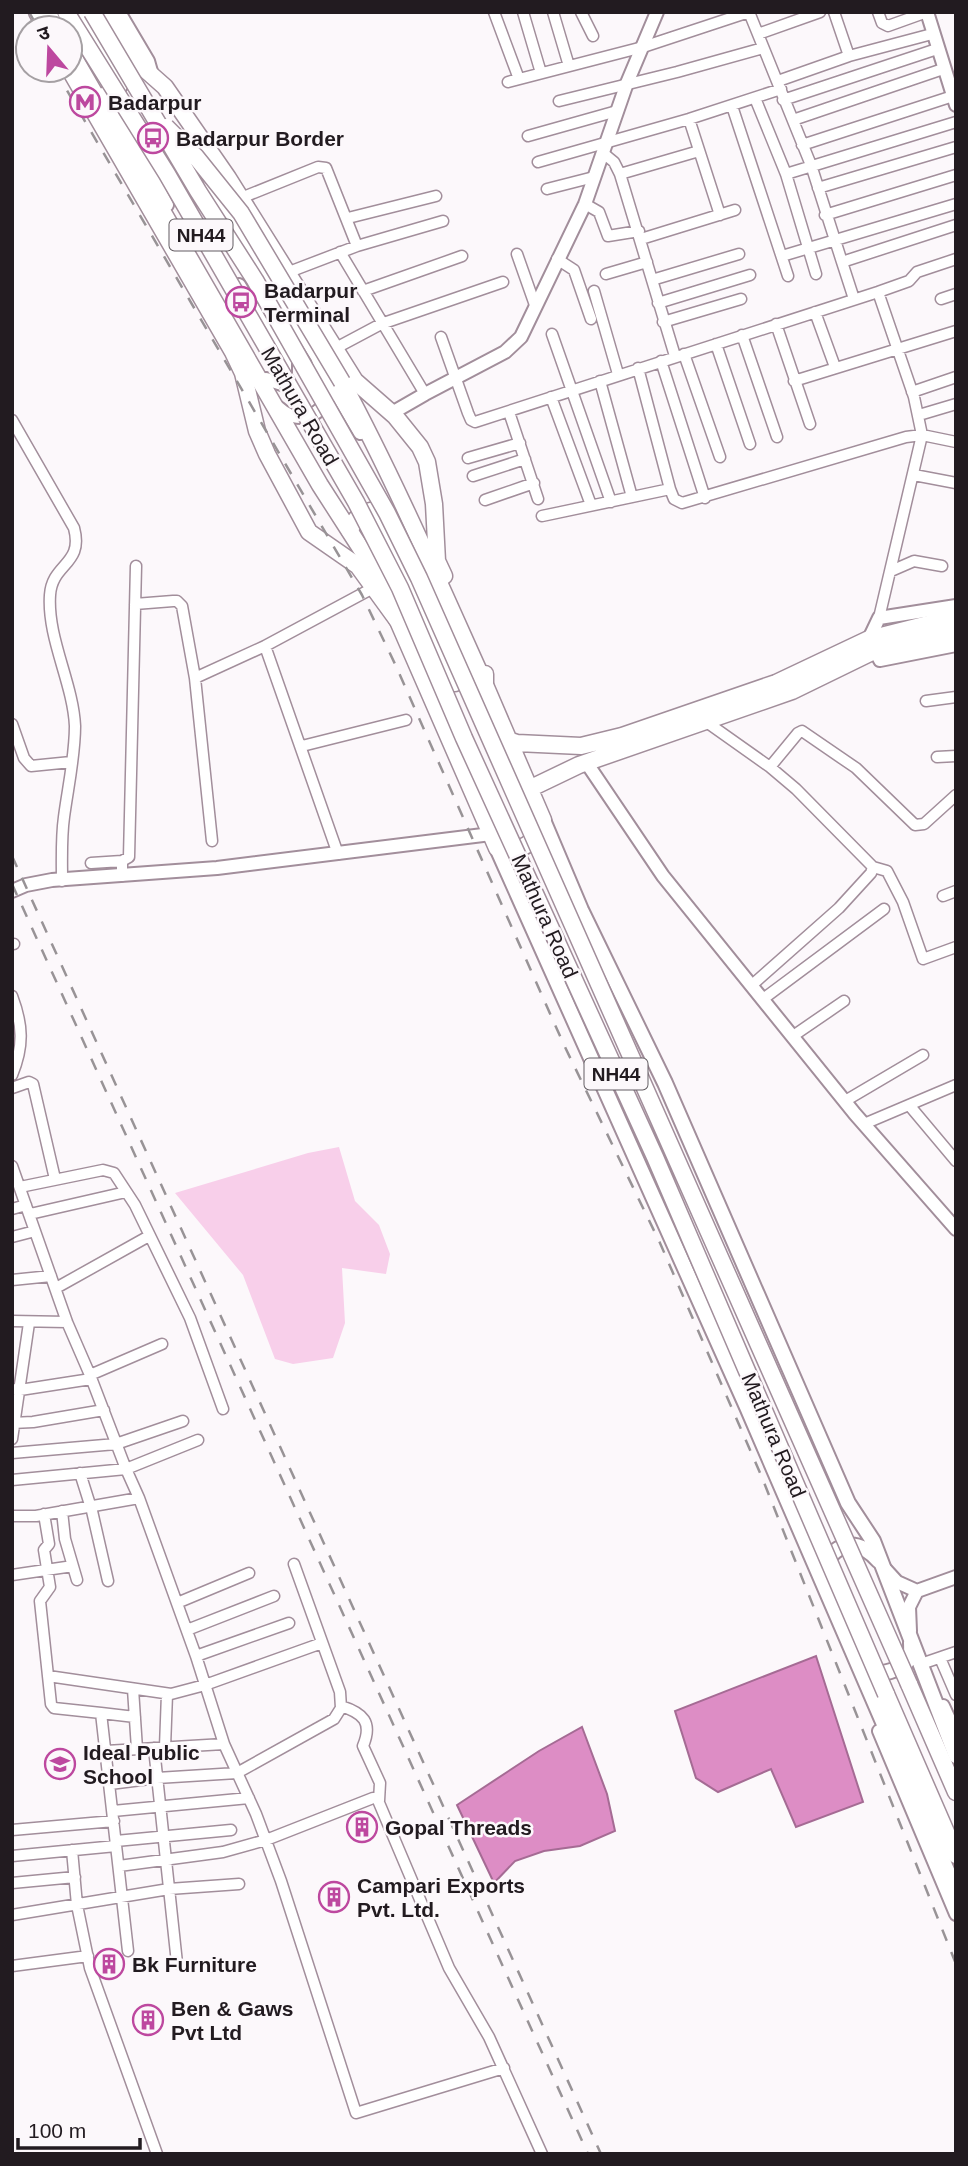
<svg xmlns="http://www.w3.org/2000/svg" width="968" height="2166" font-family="Arial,'Noto Sans Devanagari',sans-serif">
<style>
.green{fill:#f8cfea}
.water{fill:#dd8dc5;stroke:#a56b94;stroke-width:2}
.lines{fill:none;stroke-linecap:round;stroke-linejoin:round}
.minor-casing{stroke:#a28e9b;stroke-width:13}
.tertiary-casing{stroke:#a28e9b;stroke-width:16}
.secondary-casing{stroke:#a28e9b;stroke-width:18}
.primary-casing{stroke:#a28e9b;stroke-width:19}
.trunk-casing{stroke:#a28e9b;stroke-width:19}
.minor{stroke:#fff;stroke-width:10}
.tertiary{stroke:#fff;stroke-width:12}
.secondary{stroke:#fff;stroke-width:14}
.primary{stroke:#fff;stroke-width:16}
.trunk{stroke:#fff;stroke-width:16}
.rail{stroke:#989396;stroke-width:2.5;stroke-dasharray:12 12;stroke-linecap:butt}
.trunk-bridge-casing{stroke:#a28e9b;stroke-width:19;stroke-linecap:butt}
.trunk-bridge{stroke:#fff;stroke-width:16}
.labels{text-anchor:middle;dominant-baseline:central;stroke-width:5;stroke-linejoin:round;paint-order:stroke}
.shield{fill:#fcf8fb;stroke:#635d62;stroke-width:2}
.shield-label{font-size:19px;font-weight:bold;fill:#221b20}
.poi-label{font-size:21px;font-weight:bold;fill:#221b20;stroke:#fcf8fb;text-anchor:start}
.street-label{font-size:21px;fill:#221b20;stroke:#fcf8fb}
</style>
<rect width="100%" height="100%" fill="#fcf8fb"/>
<path class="green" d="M 339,1147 L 355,1201 L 379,1225 L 390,1254 L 386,1274 L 342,1268 L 345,1323 L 333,1358 L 293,1364 L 275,1359 L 243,1275 L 175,1193 L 308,1153 Z"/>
<path class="water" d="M 816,1656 L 863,1802 L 796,1827 L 771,1769 L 718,1792 L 696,1778 L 675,1711 Z
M 582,1727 L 607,1794 L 615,1831 L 580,1846 L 544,1851 L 515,1861 L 494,1883 L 457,1805 L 539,1751 Z"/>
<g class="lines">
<g class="minor-casing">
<path id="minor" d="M 494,12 L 519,79
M 523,12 L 541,73
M 553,12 L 569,66
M 581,12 L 593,36
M 834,12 L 849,56
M 878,12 L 882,23 L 888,26 L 927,12
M 758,34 L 820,12
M 778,81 L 849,56 L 932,34
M 508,82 L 643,47 L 749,12 L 811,165 L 842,262 L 956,225
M 755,98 L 786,174 L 816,274
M 783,100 L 937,49
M 559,101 L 677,72 L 763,48
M 732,106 L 788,276
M 689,119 L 720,215
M 793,120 L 943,69
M 528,136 L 617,111
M 802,145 L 953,96
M 603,153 L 614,162 L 620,174 L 675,356
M 538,162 L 689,119 L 781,89
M 620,174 L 699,151
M 786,174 L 956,122
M 818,188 L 956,147
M 547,189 L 594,177
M 241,198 L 318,167 L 326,168 L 357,246
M 585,204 L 599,212 L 608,236 L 639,231
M 825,215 L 956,175
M 348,218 L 436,196
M 641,239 L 735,210
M 340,252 L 425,394
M 517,254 L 535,305
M 782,256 L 956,204
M 557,259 L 574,270 L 591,319
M 842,262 L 854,299
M 289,272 L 357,246 L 443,221
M 606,274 L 647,262
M 652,280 L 739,254
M 363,291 L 462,256
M 594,291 L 618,374
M 878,292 L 914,397 L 922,435 L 879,618
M 941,299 L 956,294
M 658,303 L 750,275
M 815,312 L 835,367
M 663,322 L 741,299
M 776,324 L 810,424
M 552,334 L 611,502
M 742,335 L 777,437
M 441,337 L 468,413 L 471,420 L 475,422 L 878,292 L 909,281 L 917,272 L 956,259
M 716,344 L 750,444
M 336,348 L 381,324 L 503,282
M 684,354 L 720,457
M 661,361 L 705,498
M 638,368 L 670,489 L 674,499 L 682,503 L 906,437 L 922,435 L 956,442
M 600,381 L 632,497
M 794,381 L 956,331
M 912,392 L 956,377
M 551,397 L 591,505
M 509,412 L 538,499
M 919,415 L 956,404
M 12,420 L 74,528 C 84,565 52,563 50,595 C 47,638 73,683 75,726 C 75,756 68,787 64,817 C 61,838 62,860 62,881
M 468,458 L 520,443
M 914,475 L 956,483
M 473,476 L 525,459
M 485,500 L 534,483
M 542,516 L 670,489
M 891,571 L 914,561 L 942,566
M 135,604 L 173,601 L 177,601 L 182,606 L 195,678 L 212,841
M 265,646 L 338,854
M 195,678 L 265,646 L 373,588
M 926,701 L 956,697
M 705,721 L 770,767 L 796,789 L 873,867 L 871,873 L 839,908 L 752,985
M 12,724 L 24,758 L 31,766 L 71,762
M 302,746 L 406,720
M 937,757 L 956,756
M 770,767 L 798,733 L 802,731 L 856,768 L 915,825 L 924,824 L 956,795
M 91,863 L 122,861
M 873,867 L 887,871 L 903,902 L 923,959 L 956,947
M 122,876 L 122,861 L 129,857 L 136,566
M 943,896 L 956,891
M 12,944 L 14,944
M 12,996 C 23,1025 24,1046 12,1075
M 763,999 L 884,909
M 793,1036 L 844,1001
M 12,1088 L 29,1082 L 33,1084 L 55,1179
M 845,1101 L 923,1055
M 909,1105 L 956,1161
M 864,1124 L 956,1085
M 12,1166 L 67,1322 L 90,1375 L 126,1469 L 139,1498 L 196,1656 L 224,1744
M 20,1187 L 103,1170 L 114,1173 L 135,1205 L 190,1318 L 223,1409
M 12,1209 L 26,1205
M 30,1214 L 126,1192
M 12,1237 L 35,1231
M 12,1280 L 51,1276
M 56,1288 L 149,1236
M 12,1321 L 67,1322
M 90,1375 L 162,1344
M 12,1389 L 20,1390 L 91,1379
M 12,1423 L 33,1422 L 104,1410
M 12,1439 L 29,1323
M 12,1453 L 116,1444 L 183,1421
M 80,1473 L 92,1511 L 108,1581
M 12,1480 L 126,1469 L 198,1440
M 62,1511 L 65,1539 L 77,1580
M 44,1514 L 49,1544 L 44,1550 L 50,1587 L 40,1601 L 51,1704 L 54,1708 L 101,1713 L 128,1951
M 12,1516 L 36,1516 L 139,1498
M 12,1575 L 73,1566
M 177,1603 L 249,1573
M 187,1630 L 274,1596
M 196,1656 L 289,1623
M 940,1658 L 956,1695
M 921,1664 L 956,1652
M 48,1676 L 171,1694 L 205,1685 L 322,1643
M 133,1689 L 137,1749
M 341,1706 C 363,1713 373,1722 363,1746 L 380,1783 L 379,1801
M 101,1713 L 135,1717
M 165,1747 L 167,1694
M 154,1748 L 177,1963
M 106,1751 L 224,1744 L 256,1814 L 281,1881 L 356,2113 L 504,2068
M 110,1784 L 157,1778 L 237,1773 L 334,1719 L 341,1708 L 340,1692 L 294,1564
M 113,1811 L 249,1798
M 12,1830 L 114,1821
M 116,1841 L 231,1830
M 72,1850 L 77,1905 L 90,1968 L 157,2154
M 12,1856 L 116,1846
M 119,1866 L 223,1852 L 266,1840 L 373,1798 L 377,1798 L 449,1968 L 489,2037 L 542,2154
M 12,1883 L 75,1877
M 12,1915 L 169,1889 L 239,1884
M 12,1966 L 88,1956"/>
</g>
<g class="tertiary-casing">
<path id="tertiary" d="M 78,12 L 121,86
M 119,12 L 148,61 L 152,75
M 927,12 L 956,105
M 103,94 L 137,148 L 167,205
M 207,175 L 217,198 L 317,357 L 330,393 C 323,417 297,425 279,408
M 239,285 L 285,360 L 285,376
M 266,379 L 285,385
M 330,382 L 360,433
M 392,413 L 425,394 L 505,352 L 521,337 L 585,204 L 627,83 L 657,12
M 956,606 L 879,618 L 869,639 L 880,660 L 956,645
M 586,762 L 663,876 L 855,1114 L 956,1229
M 12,891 L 26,885 L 52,880 L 217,868 L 491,834
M 886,1570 L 897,1582 L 917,1591 L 956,1577
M 910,1631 L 909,1607 L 917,1591
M 943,1706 L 956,1734
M 879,1731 L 956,1914"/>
</g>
<g class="secondary-casing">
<path id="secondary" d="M 543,820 L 581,910 L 665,1083 L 848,1503 L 873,1541 L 956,1756
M 497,848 L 747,1407 L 956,1891
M 824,1567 C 837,1538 861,1541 879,1561
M 868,1673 C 878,1676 903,1670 909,1659 C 912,1654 911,1648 911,1642"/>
</g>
<g class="primary-casing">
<path id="primary" d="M 37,12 L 46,28
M 108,12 L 139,64 L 165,87 L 228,178 L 355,381 L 395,416 L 420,447 L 427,462 L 434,504 L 437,561 L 444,576
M 70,70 L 233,352 L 243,373 L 257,431 L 267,454 L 309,532 L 358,566 L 398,621 L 497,848 C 522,853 536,844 543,820 L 485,685 L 485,674
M 350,531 C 354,517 362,512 376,510 C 392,526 395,553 403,574 C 418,611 436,647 455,683
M 508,740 L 517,743 L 581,746 L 622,736 L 776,683 L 869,639 L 956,617
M 529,789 L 579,765 L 792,691 L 874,651 L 956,633"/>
</g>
<g class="trunk-casing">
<path id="trunk" d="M 47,12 L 56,28
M 70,51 L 320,485 L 365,555 L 398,621
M 342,382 C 395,481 439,583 485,685
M 909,1684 L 956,1792
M 886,1694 L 956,1855"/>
</g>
<use href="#minor" class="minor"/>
<use href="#tertiary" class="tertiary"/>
<use href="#secondary" class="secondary"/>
<use href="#primary" class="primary"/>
<use href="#trunk" class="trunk"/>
<path class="rail" d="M 29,12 L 38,28
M 55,70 L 362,595 L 395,664 L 564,1045 L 660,1243 L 761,1475 L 956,1964
M 12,856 L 601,2154
M 12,884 L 588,2154"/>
<g class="trunk-bridge-casing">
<path id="trunk-bridge" d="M 66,12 L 167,174 L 356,502 L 400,588 L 464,738 L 655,1157 L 886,1694
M 92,12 L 198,191 L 255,280 L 387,513 L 419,578 L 909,1684
M 166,127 L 196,157 L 241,213 L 342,382"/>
</g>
<use href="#trunk-bridge" class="trunk-bridge"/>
</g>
<defs>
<g id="metro-ring" transform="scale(1.575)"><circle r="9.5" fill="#fcf8fb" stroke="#bd489f" stroke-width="1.5"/><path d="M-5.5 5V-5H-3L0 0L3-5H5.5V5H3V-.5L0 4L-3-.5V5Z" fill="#bd489f"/></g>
<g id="bus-ring" transform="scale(1.575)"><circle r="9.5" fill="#fcf8fb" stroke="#bd489f" stroke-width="1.5"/><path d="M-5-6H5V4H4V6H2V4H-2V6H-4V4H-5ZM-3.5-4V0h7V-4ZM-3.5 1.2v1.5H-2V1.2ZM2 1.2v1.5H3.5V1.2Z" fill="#bd489f"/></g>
<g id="school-ring" transform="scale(1.575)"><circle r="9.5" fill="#fcf8fb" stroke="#bd489f" stroke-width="1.5"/><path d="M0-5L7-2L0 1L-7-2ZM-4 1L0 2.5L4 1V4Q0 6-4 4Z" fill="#bd489f"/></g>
<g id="building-ring" transform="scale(1.575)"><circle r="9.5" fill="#fcf8fb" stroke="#bd489f" stroke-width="1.5"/><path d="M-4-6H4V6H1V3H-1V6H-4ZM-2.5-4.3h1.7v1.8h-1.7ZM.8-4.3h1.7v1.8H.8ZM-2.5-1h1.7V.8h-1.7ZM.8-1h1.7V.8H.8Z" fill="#bd489f"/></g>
</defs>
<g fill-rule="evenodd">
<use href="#metro-ring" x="85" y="102"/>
<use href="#bus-ring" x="153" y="138"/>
<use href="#bus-ring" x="241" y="302"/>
<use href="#school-ring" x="60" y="1764"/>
<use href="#building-ring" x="362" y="1827"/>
<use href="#building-ring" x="334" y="1897"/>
<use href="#building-ring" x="109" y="1964"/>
<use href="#building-ring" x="148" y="2020"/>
</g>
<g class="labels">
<g class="shield">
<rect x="169.5" y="219.5" width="63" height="31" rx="5"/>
<rect x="584.5" y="1058.5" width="63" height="31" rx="5"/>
</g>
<g class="shield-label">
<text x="201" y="235">NH44</text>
<text x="616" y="1074">NH44</text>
</g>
<g class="poi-label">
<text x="108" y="102">Badarpur</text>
<text x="176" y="138">Badarpur Border</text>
<text x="264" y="290">Badarpur<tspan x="264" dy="24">Terminal</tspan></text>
<text x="83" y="1752">Ideal Public<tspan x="83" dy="24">School</tspan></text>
<text x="385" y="1827">Gopal Threads</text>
<text x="357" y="1885">Campari Exports<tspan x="357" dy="24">Pvt. Ltd.</tspan></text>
<text x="132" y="1964">Bk Furniture</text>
<text x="171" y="2008">Ben &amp; Gaws<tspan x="171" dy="24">Pvt Ltd</tspan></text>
</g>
<g class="street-label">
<text transform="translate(300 406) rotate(60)">Mathura Road</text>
<text transform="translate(545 916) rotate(66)">Mathura Road</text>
<text transform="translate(774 1435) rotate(67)">Mathura Road</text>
</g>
</g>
<rect width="968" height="2166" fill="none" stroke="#221b20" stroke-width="28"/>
<g transform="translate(49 49) rotate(341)"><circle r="33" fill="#fcf8fb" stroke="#a5a0a3" stroke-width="2"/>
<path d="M0-5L12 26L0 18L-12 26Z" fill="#bd489f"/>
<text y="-10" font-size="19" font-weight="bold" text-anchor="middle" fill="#221b20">उ</text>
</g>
<path d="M18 2138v10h122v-10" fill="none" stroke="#221b20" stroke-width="3.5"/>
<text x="28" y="2138" font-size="21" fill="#221b20" stroke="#fcf8fb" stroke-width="5" paint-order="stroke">100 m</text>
</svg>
